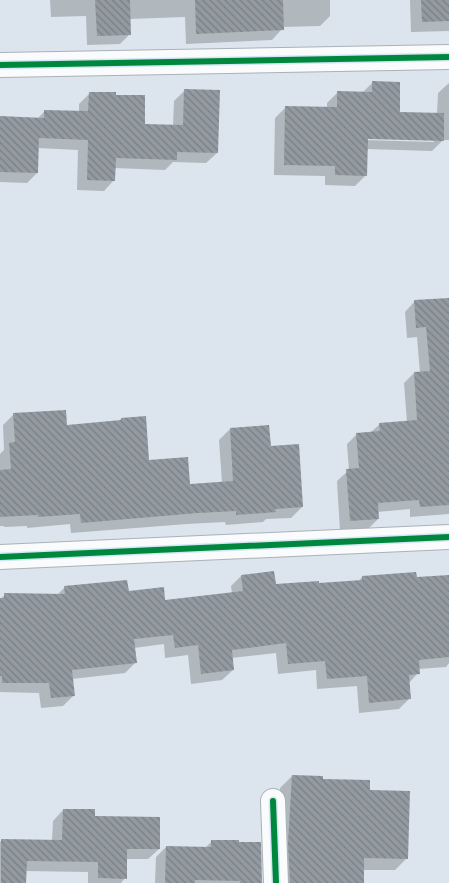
<svg xmlns="http://www.w3.org/2000/svg" width="449" height="883" font-family="Manrope,sans-serif">
<style>
.shadow{fill:#0003;fill-rule:evenodd}
.building{fill:url(#building-back-hatch)}
.lines{fill:none;stroke-linecap:round;stroke-linejoin:round}
.street-casing{stroke:#aab1b7;stroke-width:26}
.street{stroke:#fafbfc;stroke-width:24}
.cycleway-casing{stroke:#d5e6f4;stroke-width:9}
.cycleway{stroke:#00873e;stroke-width:6}
</style>
<defs>
<pattern id="building-back-hatch" width="6" height="6" patternUnits="userSpaceOnUse" patternTransform="scale(1.25)"><rect width="6" height="6" fill="#939aa1"/><path d="M-1 5l2 2M0 0l6 6M5-1l2 2" fill="none" stroke="#797f85"/></pattern>
</defs>
<rect width="100%" height="100%" fill="#dce5ed"/>
<path class="shadow" d="M 50,0 L 330,0 L 330,16 L 320,26 L 282,27 L 282,29 L 272,40 L 186,44 L 185,17 L 129,19 L 130,34 L 120,44 L 87,45 L 86,16 L 51,17 Z
M 410,0 L 449,0 L 449,31 L 411,32 Z
M 373,82 L 398,113 L 437,114 L 438,93 L 449,83 L 449,140 L 443,140 L 432,151 L 367,149 L 366,175 L 355,186 L 325,185 L 325,176 L 274,175 L 275,118 L 286,107 L 327,108 L 327,103 L 337,93 L 362,93 ZM 362,138 L 434,139 L 434,142 L 362,140 Z
M 184,91 L 217,153 L 206,163 L 173,162 L 165,170 L 114,168 L 114,180 L 104,191 L 77,190 L 78,150 L 38,148 L 37,173 L 27,183 L 0,182 L 0,117 L 37,119 L 45,111 L 79,112 L 79,104 L 90,93 L 115,96 L 143,126 L 173,126 L 174,101 Z
M 449,299 L 449,514 L 410,517 L 410,509 L 377,512 L 378,519 L 368,529 L 340,531 L 337,481 L 349,470 L 347,444 L 357,434 L 370,433 L 380,424 L 407,422 L 404,383 L 414,373 L 420,373 L 417,337 L 407,338 L 405,312 L 415,301 Z
M 14,414 L 66,426 L 118,422 L 121,419 L 148,462 L 189,485 L 222,483 L 219,440 L 230,429 L 270,447 L 302,507 L 291,518 L 266,519 L 263,522 L 226,525 L 225,522 L 187,524 L 71,533 L 70,524 L 27,528 L 27,526 L 4,527 L 4,526 L 0,526 L 0,454 L 4,450 L 3,425 Z
M 241,576 L 274,585 L 318,585 L 358,582 L 362,577 L 415,579 L 449,576 L 449,663 L 446,667 L 418,669 L 418,673 L 408,684 L 409,699 L 399,709 L 359,713 L 357,686 L 317,689 L 316,670 L 278,674 L 276,653 L 231,658 L 233,670 L 222,680 L 191,684 L 188,655 L 165,658 L 164,644 L 134,648 L 136,662 L 125,673 L 72,679 L 74,695 L 63,706 L 41,708 L 39,693 L 0,692 L 0,599 L 5,595 L 57,595 L 65,587 L 128,592 L 164,602 L 232,594 L 231,586 Z
M 292,776 L 322,780 L 368,791 L 407,858 L 395,870 L 363,870 L 363,883 L 277,883 L 280,788 Z
M 63,810 L 94,817 L 159,849 L 148,859 L 126,859 L 125,878 L 121,883 L 88,883 L 88,872 L 25,871 L 25,883 L 0,883 L 0,842 L 2,840 L 52,841 L 53,821 Z
M 212,841 L 261,883 L 155,883 L 156,857 L 166,847 L 205,848 Z"/>
<path class="building" d="M 95,0 L 130,0 L 131,35 L 97,36 Z
M 195,0 L 283,0 L 284,30 L 196,34 Z
M 421,0 L 449,0 L 449,21 L 422,22 Z
M 372,81 L 400,82 L 400,112 L 444,113 L 444,141 L 368,139 L 367,176 L 335,175 L 335,166 L 284,165 L 285,106 L 337,107 L 337,91 L 372,92 Z
M 184,89 L 220,90 L 218,153 L 177,152 L 177,160 L 116,158 L 115,181 L 87,180 L 88,140 L 39,138 L 38,173 L 0,172 L 0,116 L 44,118 L 44,110 L 88,111 L 89,92 L 116,92 L 116,95 L 145,95 L 145,124 L 183,125 Z
M 449,298 L 449,505 L 420,507 L 419,500 L 378,503 L 379,519 L 350,521 L 346,469 L 359,468 L 356,433 L 380,431 L 379,423 L 417,420 L 414,372 L 430,371 L 426,327 L 416,328 L 414,300 Z
M 66,410 L 67,425 L 121,420 L 121,418 L 146,416 L 149,460 L 188,457 L 190,484 L 233,481 L 230,428 L 269,425 L 271,446 L 299,444 L 303,507 L 275,509 L 276,512 L 236,515 L 236,511 L 198,513 L 81,523 L 80,514 L 38,517 L 38,515 L 0,517 L 0,470 L 11,469 L 9,443 L 15,442 L 13,413 Z
M 274,571 L 276,584 L 319,581 L 319,583 L 362,580 L 362,576 L 416,572 L 417,577 L 449,575 L 449,657 L 419,660 L 420,674 L 409,675 L 411,699 L 369,703 L 367,676 L 327,679 L 325,661 L 288,664 L 286,643 L 232,650 L 234,670 L 201,674 L 198,645 L 175,648 L 173,635 L 134,639 L 137,663 L 72,670 L 75,696 L 51,698 L 49,683 L 2,683 L 2,676 L 0,676 L 0,598 L 4,598 L 4,593 L 65,594 L 64,586 L 127,580 L 129,591 L 164,587 L 165,600 L 243,591 L 241,575 Z
M 292,775 L 323,776 L 323,779 L 370,780 L 370,790 L 410,791 L 408,859 L 364,858 L 364,883 L 290,883 L 288,843 Z
M 63,809 L 95,809 L 95,816 L 160,817 L 160,849 L 127,849 L 127,879 L 98,878 L 98,862 L 27,861 L 26,883 L 1,883 L 1,839 L 62,840 Z
M 211,840 L 239,840 L 239,842 L 261,842 L 262,883 L 240,883 L 240,881 L 195,880 L 195,883 L 165,883 L 166,846 L 211,847 Z"/>
<g class="lines">
<g class="street-casing">
<path id="street" d="M 0,65 L 449,57
M 0,557 L 449,537
M 273,801 L 276,883"/>
</g>
<use href="#street" class="street"/>
<g class="cycleway-casing">
<path id="cycleway" d="M 0,65 L 449,57
M 0,557 L 449,537
M 273,801 L 276,883"/>
</g>
<use href="#cycleway" class="cycleway"/>
</g>
</svg>
